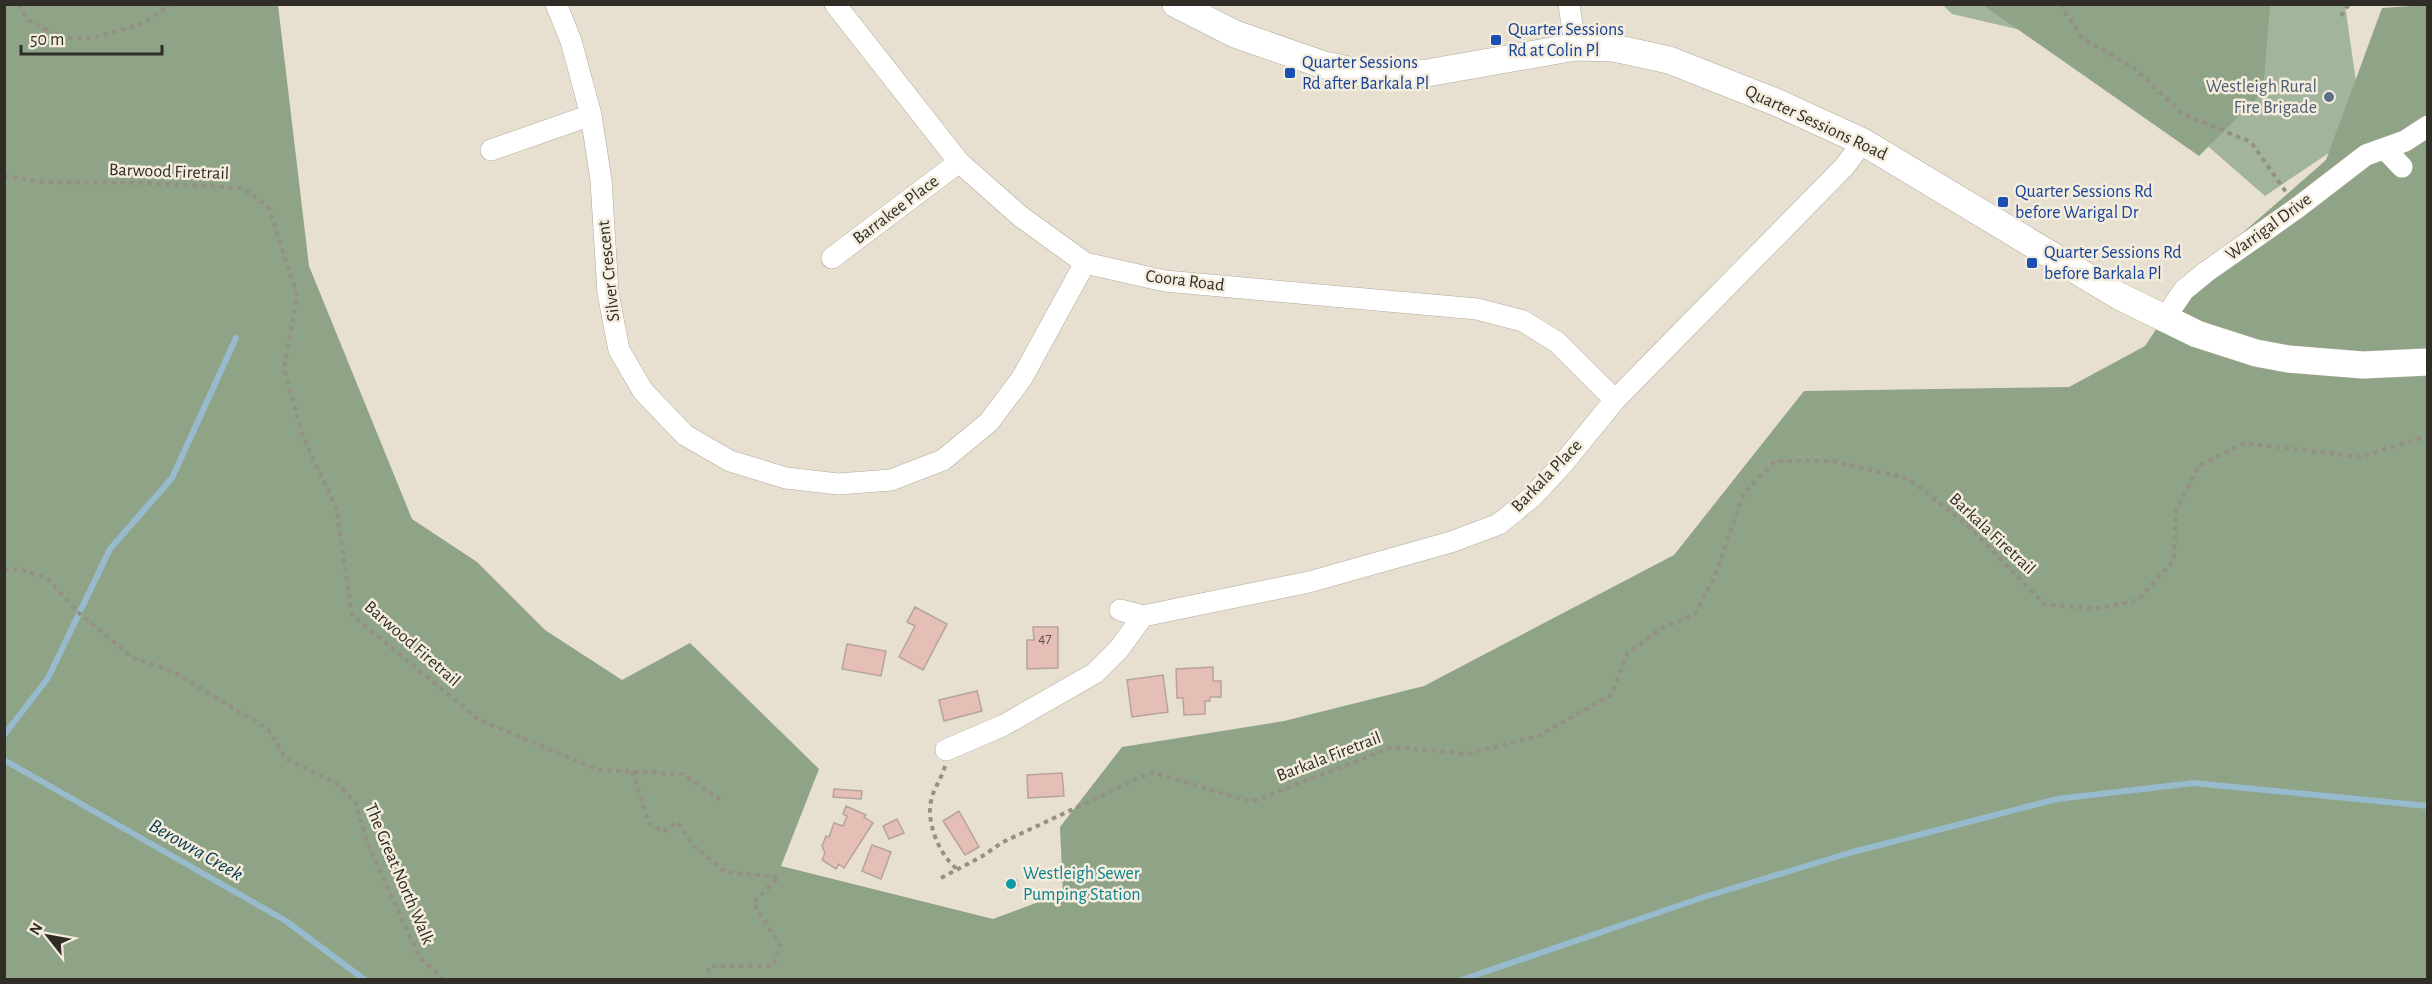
<svg xmlns="http://www.w3.org/2000/svg" width="2432" height="984" font-family="'Alegreya Sans',sans-serif">
<style>
.green{fill:#a2b49b}
.forest{fill:#8fa387}
.lines{fill:none;stroke-linecap:round;stroke-linejoin:round}
.stream{stroke:#97bacc;stroke-width:6}
.building{fill:#e5beb6;stroke:#b6a39f;stroke-width:1.5}
.minor-casing{stroke:#b1aa9b;stroke-width:22}
.major-casing{stroke:#b1aa9b;stroke-width:28}
.path{stroke:#959084;stroke-width:4;stroke-dasharray:4.5 4.5;stroke-linecap:butt}
.minor{stroke:#fff;stroke-width:21}
.major{stroke:#fff;stroke-width:27}
.transit-dot{fill:#1a4fb4;stroke:#f4eddd;stroke-width:2}
.service-dot{fill:#5c6f8a;stroke:#f4eddd;stroke-width:2}
.culture-dot{fill:#0f9aa8;stroke:#f4eddd;stroke-width:2}
.labels{text-anchor:middle;dominant-baseline:central;stroke-width:5;stroke-linejoin:round;paint-order:stroke}
.number-label{font-size:15px;fill:#5d514b}
.transit-label{font-size:18px;fill:#164399;stroke:#f4eddd;text-anchor:start}
.service-label{font-size:18px;fill:#4e5e75;stroke:#f4eddd;text-anchor:end}
.street-label{font-size:18px;fill:#302d27;stroke:#f4eddd}
.culture-label{font-size:18px;fill:#0d838f;stroke:#f4eddd;text-anchor:start}
.water-label{font-size:20px;font-style:italic;fill:#093c4f;stroke:#f4eddd}
</style>
<rect width="100%" height="100%" fill="#e7e0d0"/>
<path class="green" d="M 1943,5 L 2345,5 L 2363,130 L 2265,196 L 2094,47 L 1952,14 Z"/>
<path class="forest" d="M 5,5 L 278,5 L 309,266 L 412,519 L 477,562 L 545,630 L 622,680 L 690,643 L 819,769 L 781,866 L 993,919 L 1063,893 L 1060,827 L 1122,747 L 1284,721 L 1424,686 L 1674,555 L 1804,391 L 2069,387 L 2145,346 L 2157,328 L 2161,304 L 2326,160 L 2382,8 L 2427,5 L 2427,979 L 5,980 Z
M 1983,5 L 2270,5 L 2263,92 L 2199,156 Z"/>
<g class="lines">
<path class="stream" d="M 4,735 L 48,678 L 110,549 L 172,478 L 236,338
M 4,760 L 286,921 L 365,980
M 1461,980 L 1701,898 L 1849,853 L 2057,799 L 2194,783 L 2428,806"/>
</g>
<path class="building" d="M 915,607 L 947,624 L 923,670 L 899,657 L 915,626 L 907,622 Z
M 1033,627 L 1058,627 L 1058,668 L 1027,669 L 1027,640 L 1034,640 Z
M 847,644 L 886,651 L 881,676 L 842,669 Z
M 1213,667 L 1213,681 L 1221,681 L 1221,697 L 1210,697 L 1210,701 L 1205,701 L 1205,714 L 1184,715 L 1183,698 L 1177,698 L 1176,669 Z
M 1163,675 L 1168,712 L 1132,717 L 1127,680 Z
M 977,691 L 982,711 L 944,721 L 939,700 Z
M 1062,773 L 1064,796 L 1028,798 L 1027,775 Z
M 834,789 L 862,791 L 861,799 L 833,797 Z
M 846,806 L 866,815 L 864,817 L 873,823 L 844,868 L 839,864 L 836,869 L 822,860 L 825,853 L 822,846 L 826,836 L 829,837 L 834,823 L 843,826 L 847,816 L 843,814 Z
M 959,811 L 979,847 L 965,855 L 943,821 Z
M 897,819 L 904,833 L 889,839 L 883,826 Z
M 872,845 L 891,852 L 881,879 L 862,871 Z
M 1017,880 L 1018,886 L 1006,888 L 1005,881 Z"/>
<g class="lines">
<g class="minor-casing">
<path id="minor" d="M 556,4 L 571,41 L 591,115 L 601,180 L 608,293 L 619,350 L 643,391 L 685,435 L 730,461 L 786,478 L 838,484 L 891,480 L 943,460 L 989,422 L 1022,378 L 1085,263
M 835,4 L 959,162 L 1020,216 L 1085,263 L 1165,281 L 1477,309 L 1523,321 L 1557,342 L 1615,400
M 1569,4 L 1575,47
M 2385,149 L 2402,167
M 491,150 L 591,115
M 832,258 L 959,162
M 2164,319 L 2184,290 L 2206,272 L 2297,208 L 2366,155 L 2405,141 L 2428,126
M 1120,610 L 1143,616 L 1309,582 L 1451,542 L 1499,524 L 1532,497 L 1561,466 L 1615,400 L 1844,167 L 1863,142
M 946,750 L 1004,725 L 1095,673 L 1119,649 L 1143,616"/>
</g>
<g class="major-casing">
<path id="major" d="M 1176,4 L 1235,34 L 1324,65 L 1373,75 L 1427,73 L 1575,47 L 1614,48 L 1669,60 L 1778,103 L 1863,142 L 2119,296 L 2197,334 L 2256,353 L 2288,359 L 2363,365 L 2428,362"/>
</g>
<path class="path" d="M 19,4 L 28,20 L 62,38 L 93,38 L 142,24 L 172,4
M 2060,4 L 2082,38 L 2133,67 L 2183,114 L 2251,142 L 2286,192
M 2341,16 L 2349,4
M 4,176 L 42,182 L 147,183 L 243,188 L 269,208 L 297,295 L 284,369 L 303,437 L 336,507 L 352,615 L 478,719 L 598,770 L 683,774 L 722,801
M 4,570 L 19,569 L 47,578 L 79,613 L 133,658 L 172,671 L 268,729 L 286,759 L 336,783 L 355,802 L 367,842 L 419,957 L 444,980
M 945,766 C 942,778 933,789 931,801 C 926,823 940,856 957,869
M 632,771 L 649,823 L 663,832 L 677,822 L 694,846 L 725,872 L 779,877 L 753,903 L 780,945 L 773,966 L 710,966 L 706,980
M 941,878 L 981,857 L 1003,842 L 1152,772 L 1251,802 L 1393,747 L 1467,754 L 1538,736 L 1611,695 L 1627,654 L 1660,629 L 1695,614 L 1714,578 L 1744,493 L 1775,461 L 1833,461 L 1909,479 L 1966,524 L 2044,604 L 2096,609 L 2138,600 L 2174,560 L 2176,511 L 2199,466 L 2244,443 L 2360,457 L 2428,436"/>
<use href="#minor" class="minor"/>
<use href="#major" class="major"/>
</g>
<g class="transit-dot">
<rect x="1490" y="34" width="12" height="12" rx="3"/>
<rect x="1284" y="67" width="12" height="12" rx="3"/>
<rect x="1997" y="196" width="12" height="12" rx="3"/>
<rect x="2026" y="257" width="12" height="12" rx="3"/>
</g>
<circle class="service-dot" cx="2329" cy="97" r="6"/>
<circle class="culture-dot" cx="1011" cy="884" r="6"/>
<g class="labels">
<g class="number-label">
<text x="1045" y="638">47</text>
</g>
<g class="transit-label">
<text x="1508" y="30">Quarter Sessions<tspan x="1508" dy="21">Rd at Colin Pl</tspan></text>
<text x="1302" y="63">Quarter Sessions<tspan x="1302" dy="21">Rd after Barkala Pl</tspan></text>
<text x="2015" y="192">Quarter Sessions Rd<tspan x="2015" dy="21">before Warigal Dr</tspan></text>
<text x="2044" y="253">Quarter Sessions Rd<tspan x="2044" dy="21">before Barkala Pl</tspan></text>
</g>
<g class="service-label">
<text x="2317" y="87">Westleigh Rural<tspan x="2317" dy="21">Fire Brigade</tspan></text>
</g>
<g class="street-label">
<text transform="translate(1816 123) rotate(25)">Quarter Sessions Road</text>
<text transform="translate(169 172) rotate(2)">Barwood Firetrail</text>
<text transform="translate(896 210) rotate(-37)">Barrakee Place</text>
<text transform="translate(2269 227) rotate(-36)">Warrigal Drive</text>
<text transform="translate(609 271) rotate(-96)">Silver Crescent</text>
<text transform="translate(1185 281) rotate(7)">Coora Road</text>
<text transform="translate(1547 476) rotate(-46)">Barkala Place</text>
<text transform="translate(1992 534) rotate(43)">Barkala Firetrail</text>
<text transform="translate(412 644) rotate(41)">Barwood Firetrail</text>
<text transform="translate(1329 757) rotate(-21)">Barkala Firetrail</text>
<text transform="translate(399 874) rotate(67)">The Great North Walk</text>
</g>
<g class="culture-label">
<text x="1023" y="874">Westleigh Sewer<tspan x="1023" dy="21">Pumping Station</tspan></text>
</g>
<g class="water-label">
<text transform="translate(196 850) rotate(30)">Berowra Creek</text>
</g>
</g>
<rect width="2432" height="984" fill="none" stroke="#302d27" stroke-width="12"/>
<g transform="translate(48 936) rotate(301)" stroke="#f4eddd" stroke-width="4.5" paint-order="stroke">
<path d="M0-4.5L10 22L0 15L-10 22Z" fill="#302d27"/>
<text y="-9" font-size="16" font-weight="bold" text-anchor="middle" fill="#302d27">N</text>
</g>
<path d="M21 45v9h141v-9" fill="none" stroke="#302d27" stroke-width="3"/>
<text x="30" y="45" font-size="18" fill="#302d27" stroke="#f4eddd" stroke-width="4.5" paint-order="stroke">50 m</text>
</svg>
